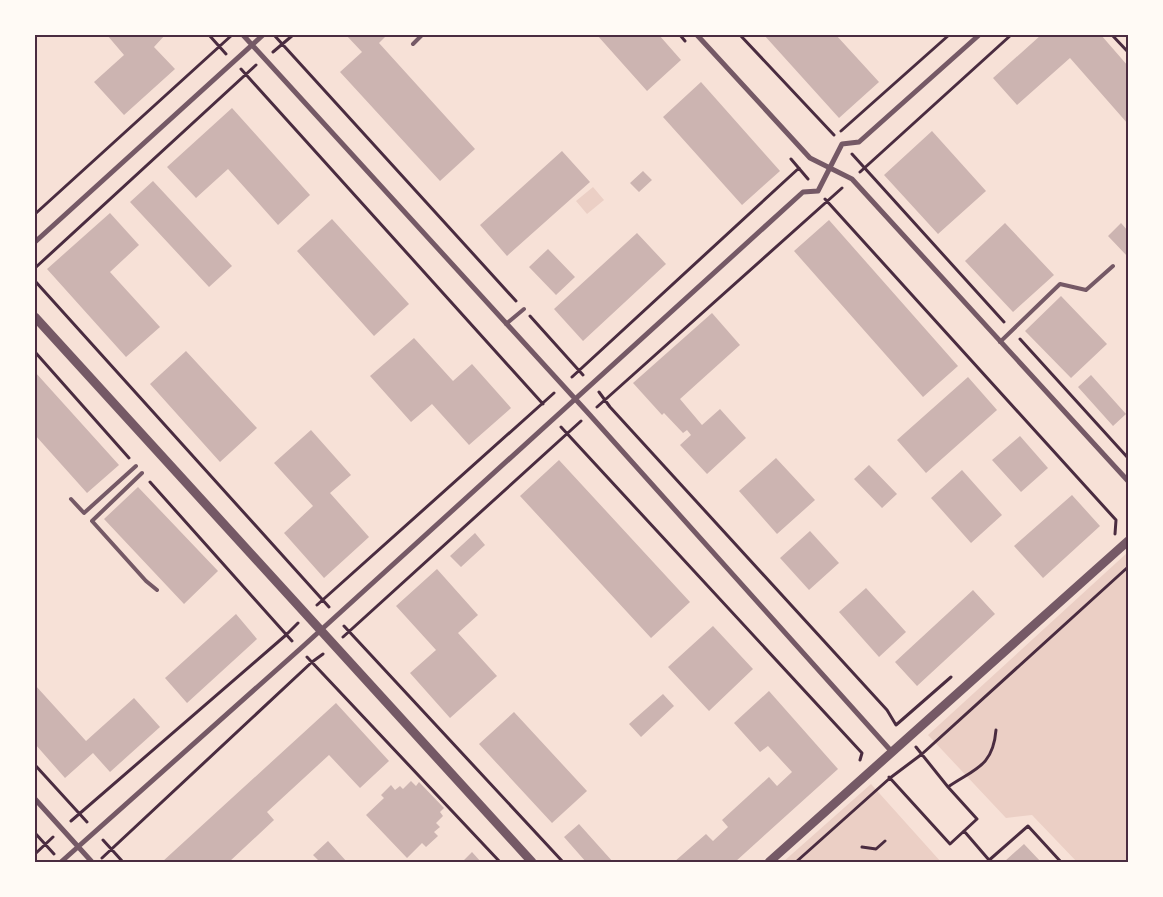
<svg xmlns="http://www.w3.org/2000/svg" width="1163" height="897" font-family="Poppins,sans-serif">
<style>
.green{fill:#ebcfc5}
.building{fill:#ccb4b1}
.lines{fill:none;stroke-linecap:round;stroke-linejoin:round}
.path{stroke:#4a2c40;stroke-width:3}
.service{stroke:#755966;stroke-width:4}
.minor{stroke:#755966;stroke-width:5}
.tertiary{stroke:#755966;stroke-width:9}
.neatline{fill:none;stroke:#4a2c40;stroke-width:2}
</style>
<rect width="100%" height="100%" fill="#f7e1d7"/>
<path class="green" d="M 593,187 L 604,200 L 587,214 L 576,201 Z
M 1128,552 L 1128,862 L 1077,862 L 1032,815 L 1006,818 L 928,735 Z
M 871,784 L 941,862 L 783,862 Z"/>
<path class="building" d="M 107,35 L 165,35 L 154,47 L 175,69 L 124,115 L 94,82 L 124,55 Z
M 346,35 L 387,35 L 379,43 L 475,149 L 440,181 L 340,72 L 362,52 Z
M 597,35 L 659,35 L 681,60 L 647,91 Z
M 764,35 L 836,35 L 879,82 L 839,118 Z
M 1041,35 L 1101,35 L 1128,66 L 1128,124 L 1070,58 L 1017,105 L 993,78 Z
M 701,82 L 780,171 L 742,205 L 663,117 Z
M 232,108 L 310,195 L 278,225 L 228,169 L 196,198 L 167,167 Z
M 932,131 L 986,191 L 938,234 L 884,175 Z
M 562,151 L 590,182 L 507,256 L 480,225 Z
M 643,171 L 652,180 L 639,192 L 630,183 Z
M 153,181 L 232,266 L 209,287 L 130,202 Z
M 110,213 L 139,245 L 110,272 L 160,327 L 126,357 L 47,269 Z
M 332,219 L 409,304 L 374,336 L 297,251 Z
M 829,220 L 958,366 L 923,397 L 794,251 Z
M 1005,223 L 1054,275 L 1013,312 L 965,261 Z
M 1121,223 L 1128,231 L 1128,257 L 1108,236 Z
M 637,233 L 666,264 L 583,341 L 554,309 Z
M 548,249 L 575,277 L 556,295 L 529,267 Z
M 1061,296 L 1107,344 L 1071,378 L 1025,331 Z
M 712,313 L 740,345 L 680,399 L 702,425 L 720,409 L 746,438 L 707,474 L 680,445 L 691,435 L 687,430 L 683,433 L 664,413 L 662,415 L 633,383 Z
M 414,338 L 453,381 L 472,364 L 511,408 L 469,445 L 432,404 L 411,422 L 370,376 Z
M 186,351 L 257,428 L 220,462 L 150,384 Z
M 35,372 L 119,465 L 87,493 L 35,435 Z
M 1091,375 L 1126,414 L 1113,426 L 1078,387 Z
M 968,377 L 997,410 L 926,473 L 897,440 Z
M 311,430 L 351,475 L 330,493 L 369,537 L 324,578 L 284,533 L 313,506 L 274,463 Z
M 1020,436 L 1048,468 L 1021,492 L 992,460 Z
M 776,458 L 815,500 L 777,534 L 739,491 Z
M 559,460 L 690,602 L 651,638 L 520,496 Z
M 869,465 L 897,494 L 882,508 L 854,479 Z
M 962,470 L 1002,515 L 971,543 L 931,498 Z
M 138,487 L 218,571 L 184,604 L 104,519 Z
M 1072,495 L 1100,526 L 1043,578 L 1014,546 Z
M 810,531 L 839,563 L 809,590 L 780,558 Z
M 475,533 L 485,545 L 461,567 L 450,556 Z
M 437,569 L 478,615 L 458,633 L 497,676 L 450,718 L 410,673 L 436,650 L 396,606 Z
M 866,588 L 906,632 L 879,657 L 839,612 Z
M 973,590 L 995,614 L 917,686 L 895,662 Z
M 236,614 L 257,639 L 187,703 L 165,678 Z
M 713,626 L 753,669 L 709,711 L 668,667 Z
M 35,685 L 86,741 L 134,698 L 160,727 L 110,772 L 93,753 L 65,778 L 35,744 Z
M 769,691 L 838,769 L 735,862 L 674,862 L 706,834 L 713,841 L 728,827 L 722,820 L 769,777 L 777,786 L 792,772 L 768,746 L 760,752 L 734,723 Z
M 663,694 L 674,706 L 641,737 L 629,724 Z
M 336,703 L 389,761 L 360,788 L 329,755 L 267,812 L 274,820 L 229,862 L 162,862 Z
M 514,712 L 587,791 L 552,823 L 479,744 Z
M 411,781 L 416,786 L 419,782 L 444,808 L 440,812 L 443,816 L 436,823 L 440,827 L 434,832 L 438,836 L 426,847 L 422,843 L 407,858 L 366,815 L 384,798 L 381,795 L 391,785 L 395,790 L 400,786 L 403,789 Z
M 579,824 L 613,862 L 586,862 L 564,837 Z
M 328,841 L 347,862 L 320,862 L 313,855 Z
M 1024,844 L 1041,862 L 1006,862 L 1005,861 Z
M 472,852 L 481,862 L 462,862 Z"/>
<g class="lines">
<path class="path" d="M 209,35 L 226,54
M 274,35 L 516,301
M 680,35 L 685,41
M 740,35 L 834,135
M 1112,35 L 1128,52
M 273,52 L 293,35
M 241,69 L 543,404
M 841,131 L 949,35
M 852,154 L 1004,322
M 791,159 L 808,179
M 860,172 L 1011,35
M 825,199 L 1116,520 L 1115,534
M 35,214 L 232,35
M 35,268 L 256,65
M 35,281 L 329,607
M 530,316 L 583,375
M 1020,339 L 1128,458
M 35,352 L 129,458
M 572,377 L 799,168
M 599,392 L 610,407 L 887,710 L 896,725 L 951,677
M 597,407 L 842,188
M 561,427 L 862,753 L 860,760
M 150,482 L 292,641
M 317,605 L 554,393
M 344,626 L 563,862
M 343,637 L 581,421
M 307,657 L 500,862
M 35,765 L 87,822
M 889,777 L 950,844 L 977,819 L 948,787 L 916,747
M 948,787 C 974,769 993,767 996,730
M 71,821 L 286,635 L 298,623
M 964,831 L 989,860
M 35,833 L 54,854
M 103,840 L 123,862
M 862,847 L 876,849 L 885,841
M 35,854 L 53,837
M 102,858 L 312,662 L 323,654
M 796,862 L 890,778 L 922,754 L 1128,567
M 987,862 L 1028,826 L 1061,862"/>
<path class="service" d="M 413,44 L 422,35
M 506,324 L 524,309
M 1000,342 L 1060,284 L 1086,290 L 1113,266
M 142,473 L 92,521 L 146,581 L 157,590
M 71,499 L 84,513 L 136,466"/>
<path class="minor" d="M 243,35 L 589,414 L 892,752
M 697,35 L 810,158 L 852,179 L 1128,481
M 35,242 L 263,35
M 35,799 L 92,862
M 61,862 L 300,649 L 803,192 L 818,191 L 842,144 L 859,142 L 979,35"/>
<path class="tertiary" d="M 35,317 L 532,862
M 769,862 L 1128,541"/>
</g>
<rect width="1163" height="897" fill="none" stroke="#fffaf5" stroke-width="72"/>
<rect x="36" y="36" width="1091" height="825" class="neatline"/>
</svg>
